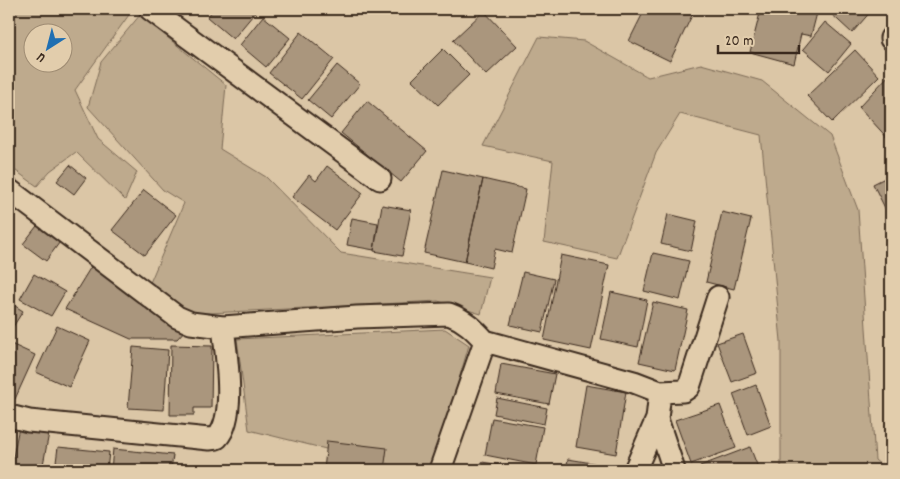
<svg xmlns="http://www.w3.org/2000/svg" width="900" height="479" font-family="Dekko,sans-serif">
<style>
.green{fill:#beaa8d;stroke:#7c6a56;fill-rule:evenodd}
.building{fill:#aa967d;stroke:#3b2a1e}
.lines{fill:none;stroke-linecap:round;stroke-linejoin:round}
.street-casing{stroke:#3b2a1e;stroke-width:25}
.street{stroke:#e2cdac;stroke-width:21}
</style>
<rect width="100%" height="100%" fill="#dbc6a6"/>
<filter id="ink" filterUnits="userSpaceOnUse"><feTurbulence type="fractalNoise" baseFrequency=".02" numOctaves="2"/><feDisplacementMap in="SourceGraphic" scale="10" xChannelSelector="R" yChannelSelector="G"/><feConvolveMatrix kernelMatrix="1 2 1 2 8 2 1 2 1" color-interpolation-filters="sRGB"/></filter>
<g filter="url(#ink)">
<path class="green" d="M 17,9 L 126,9 L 131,12 L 75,90 L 98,139 L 137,172 L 125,200 L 76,152 L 50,171 L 37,186 L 9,166 L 9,22 ZM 32,32 L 62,32 L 62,62 L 32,62 Z
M 140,15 L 226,85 L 220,149 L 266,177 L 341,253 L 490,277 L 481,314 L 438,301 L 192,314 L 149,285 L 184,203 L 163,190 L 88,107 L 101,62 Z
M 539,37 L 584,41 L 648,77 L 701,64 L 762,81 L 830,136 L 858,210 L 875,460 L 887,470 L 781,470 L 781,341 L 761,135 L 680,114 L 656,153 L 617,258 L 544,242 L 553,161 L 483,146 Z
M 445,329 L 469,345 L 438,451 L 438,470 L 411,470 L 249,430 L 237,339 Z"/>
<path class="building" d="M 214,9 L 258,9 L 233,39 L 207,17 Z
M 645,9 L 695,9 L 670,61 L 629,41 Z
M 761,9 L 818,9 L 811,36 L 801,34 L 794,64 L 750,52 Z
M 826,9 L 871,9 L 872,10 L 852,33 Z
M 484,11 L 517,46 L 486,75 L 453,40 Z
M 263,16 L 290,38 L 266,67 L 240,45 Z
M 825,22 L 851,44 L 829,71 L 803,49 Z
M 301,32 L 334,59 L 302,99 L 269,73 Z
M 443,49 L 469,75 L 438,105 L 412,80 Z
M 855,50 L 879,76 L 832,122 L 807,96 Z
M 337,65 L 360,84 L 331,119 L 308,100 Z
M 890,74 L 891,75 L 891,142 L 859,107 Z
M 367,101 L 427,151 L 401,182 L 341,133 Z
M 70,165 L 86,178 L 74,194 L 57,181 Z
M 327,166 L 363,193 L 335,230 L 292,197 L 309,175 L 316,181 Z
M 443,170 L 483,179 L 465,262 L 424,253 Z
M 891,175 L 891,217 L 890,218 L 873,184 Z
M 483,179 L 526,189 L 512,253 L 495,249 L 491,268 L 465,262 Z
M 144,190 L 176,215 L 145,255 L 112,230 Z
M 382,205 L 411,210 L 402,256 L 374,251 Z
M 722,212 L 751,219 L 734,289 L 706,282 Z
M 668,214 L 697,221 L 691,251 L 661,244 Z
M 352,218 L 378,223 L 374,250 L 347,245 Z
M 40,222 L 62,239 L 46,261 L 23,244 Z
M 653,253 L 689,261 L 680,300 L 644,291 Z
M 561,255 L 609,265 L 591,350 L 544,340 Z
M 92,265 L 186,329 L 177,339 L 131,339 L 65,309 Z
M 523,272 L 554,279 L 542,332 L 510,325 Z
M 34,274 L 65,292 L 51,316 L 20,299 Z
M 611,292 L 647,300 L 638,347 L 601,339 Z
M 9,302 L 23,311 L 9,333 Z
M 653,302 L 688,310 L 675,370 L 639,362 Z
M 57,326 L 90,341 L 69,387 L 36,372 Z
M 743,334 L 757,373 L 732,382 L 717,343 Z
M 9,343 L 35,355 L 15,399 L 9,396 Z
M 171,345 L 212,346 L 211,408 L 194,408 L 194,415 L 170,415 Z
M 133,347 L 168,350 L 164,410 L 128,408 Z
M 501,364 L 555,374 L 549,404 L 496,394 Z
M 586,385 L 626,392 L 616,454 L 576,447 Z
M 756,385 L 771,426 L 748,435 L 733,394 Z
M 497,398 L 547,408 L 544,424 L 494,414 Z
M 720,405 L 736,448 L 691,464 L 675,420 Z
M 492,418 L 543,427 L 536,465 L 485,455 Z
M 19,427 L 49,433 L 42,470 L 25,470 L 11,467 Z
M 327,441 L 387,448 L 384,470 L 324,470 Z
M 58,447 L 109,452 L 107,470 L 55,470 Z
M 750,447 L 759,470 L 701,470 L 700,466 Z
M 113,449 L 173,455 L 171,470 L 111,470 Z
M 568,459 L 610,466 L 610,470 L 566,470 Z
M 482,462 L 524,469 L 524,470 L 480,470 Z"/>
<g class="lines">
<g class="street-casing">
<path id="street" d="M 150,9 L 380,179
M 891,38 L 891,39
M 9,190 L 177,317 L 191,323 L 223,327 L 357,317 L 449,314 C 465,320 474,329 485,341 L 634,382 L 660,392 L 683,391 L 689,387 L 718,297
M 660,392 L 657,419 L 674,470
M 9,416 L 29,421 L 209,439 L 217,438 C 237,417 226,354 223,327
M 440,470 L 485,341
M 635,470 L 657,419"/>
</g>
<use href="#street" class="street"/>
</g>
</g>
<rect width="900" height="479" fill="none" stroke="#e2cdac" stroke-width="30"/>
<rect x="15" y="15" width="870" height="449" fill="none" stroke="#3b2a1e" stroke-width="2" filter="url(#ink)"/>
<g transform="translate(48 48) rotate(216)"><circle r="24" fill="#e2cdac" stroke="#9f8c73"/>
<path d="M0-4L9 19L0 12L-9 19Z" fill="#1f6fb2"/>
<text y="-8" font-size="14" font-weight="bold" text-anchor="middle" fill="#3b2a1e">U</text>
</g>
<path d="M718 45v8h81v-8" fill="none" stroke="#3b2a1e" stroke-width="2.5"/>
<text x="725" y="45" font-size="15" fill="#3b2a1e" stroke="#e2cdac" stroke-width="4" paint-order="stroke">20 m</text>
</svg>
